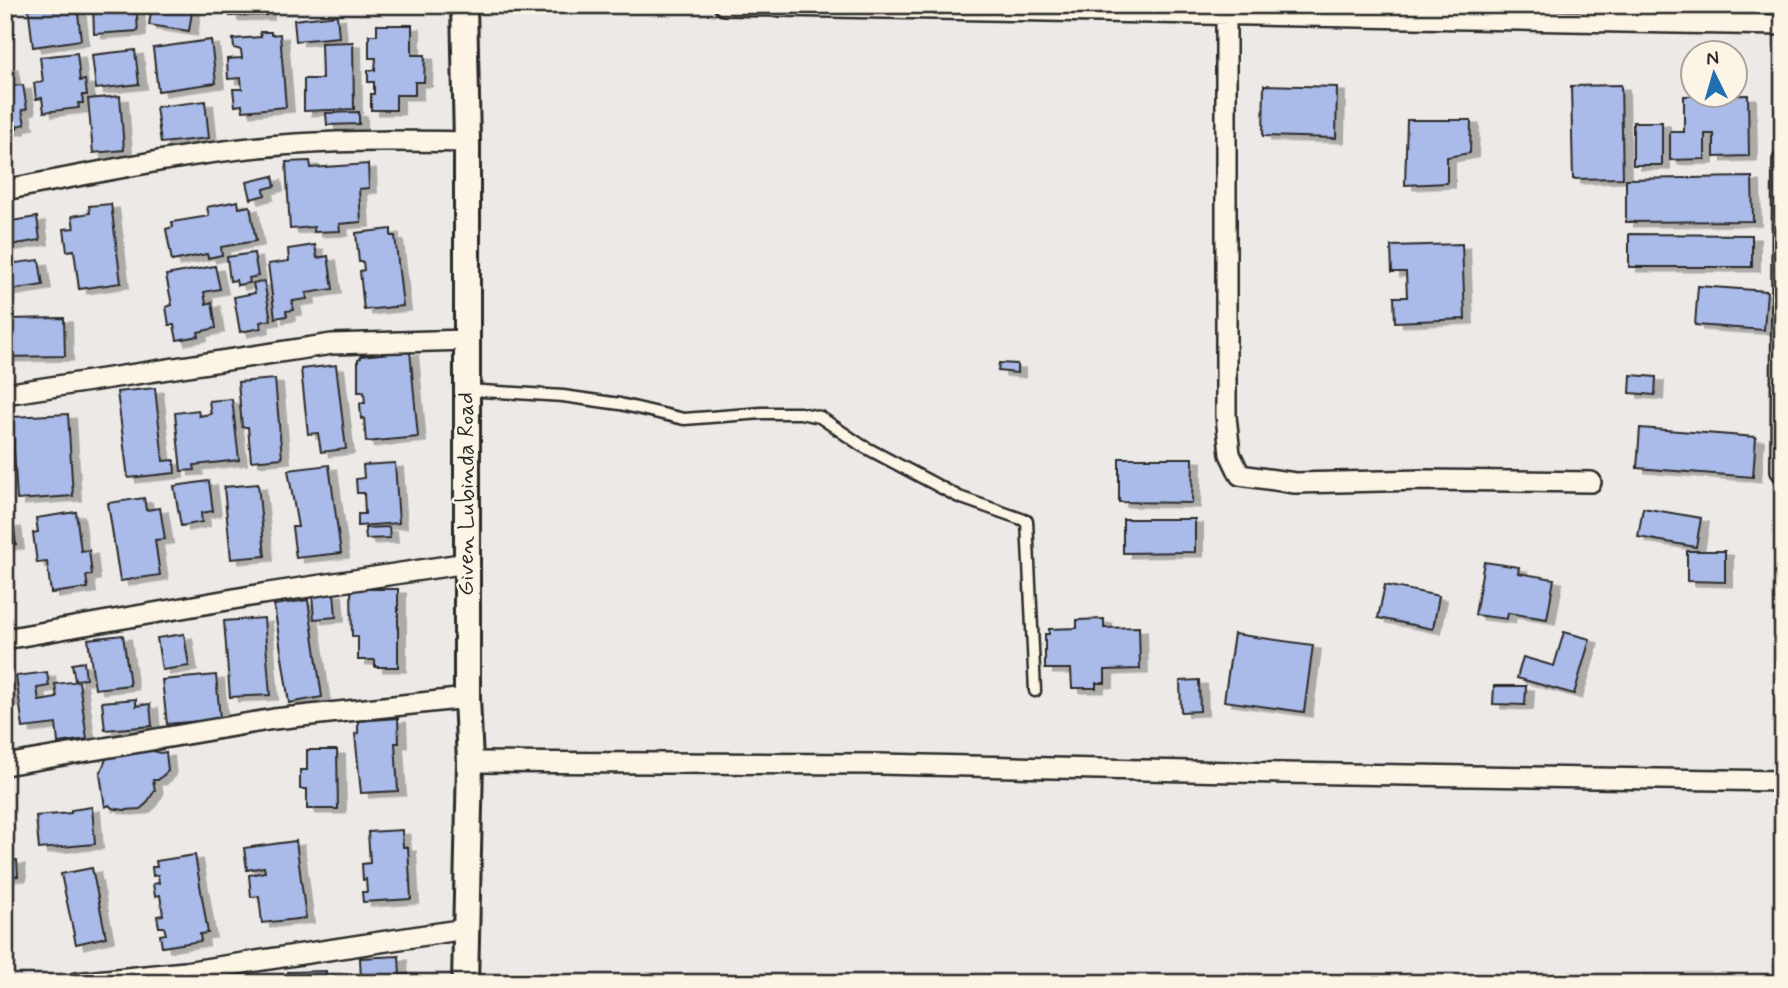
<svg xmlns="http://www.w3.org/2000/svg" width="1788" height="988" font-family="Mynerve,sans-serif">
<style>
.building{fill:#aabbea;stroke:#2b2b2b;stroke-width:2;filter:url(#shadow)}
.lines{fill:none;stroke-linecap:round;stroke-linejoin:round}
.service-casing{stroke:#2b2b2b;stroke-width:15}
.minor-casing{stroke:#2b2b2b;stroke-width:24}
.tertiary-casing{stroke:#2b2b2b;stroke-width:30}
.service{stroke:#fcf5e5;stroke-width:10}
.minor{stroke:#fcf5e5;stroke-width:19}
.tertiary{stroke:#fcf5e5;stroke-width:24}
.labels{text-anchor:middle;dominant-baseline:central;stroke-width:5;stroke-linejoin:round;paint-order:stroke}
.street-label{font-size:23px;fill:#2b2b2b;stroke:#fcf5e5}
</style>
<defs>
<filter id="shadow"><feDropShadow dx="8" dy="4.5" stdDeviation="0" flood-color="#0004"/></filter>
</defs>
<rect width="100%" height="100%" fill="#ece9e6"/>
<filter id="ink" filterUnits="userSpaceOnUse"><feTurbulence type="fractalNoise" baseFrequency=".0143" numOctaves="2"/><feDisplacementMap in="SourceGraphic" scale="14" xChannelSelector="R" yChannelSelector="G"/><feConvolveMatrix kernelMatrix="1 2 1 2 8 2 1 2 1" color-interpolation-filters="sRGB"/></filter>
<g filter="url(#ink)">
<path class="building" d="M 28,5 L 77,5 L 81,40 L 33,47 Z
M 93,5 L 136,5 L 138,31 L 94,34 Z
M 152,5 L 193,5 L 189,31 L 149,25 Z
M 229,5 L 266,5 L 266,15 L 230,16 Z
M 337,15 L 339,37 L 296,41 L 294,20 Z
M 377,25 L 412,25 L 412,55 L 425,55 L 424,82 L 415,82 L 415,95 L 396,95 L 396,110 L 371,110 L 371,94 L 374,94 L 374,82 L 368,82 L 368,70 L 375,70 L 376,58 L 369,58 L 369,35 L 377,35 Z
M 260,32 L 271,32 L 271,35 L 280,34 L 286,107 L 243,111 L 242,105 L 235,106 L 233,89 L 242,89 L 241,78 L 228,79 L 227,59 L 242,58 L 241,50 L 234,48 L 233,39 L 261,37 Z
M 211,40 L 216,83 L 158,91 L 153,48 Z
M 353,42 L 354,109 L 304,111 L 304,79 L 322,79 L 321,43 Z
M 135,50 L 139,84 L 96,89 L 92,55 Z
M 77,53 L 80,81 L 85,80 L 87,95 L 82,95 L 83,103 L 78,103 L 79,108 L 44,112 L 42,98 L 36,99 L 34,83 L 43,82 L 40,57 Z
M 10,65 L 13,86 L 23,85 L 27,109 L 22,110 L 25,124 L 17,126 L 17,129 L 5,131 L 5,66 Z
M 1264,85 L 1337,87 L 1336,138 L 1263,136 Z
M 1621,85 L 1623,178 L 1573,179 L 1571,86 Z
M 1748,95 L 1749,156 L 1714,157 L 1714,134 L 1705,134 L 1705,159 L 1670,160 L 1670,132 L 1684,132 L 1684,96 Z
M 120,96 L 124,150 L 93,153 L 88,99 Z
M 205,101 L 209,138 L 161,143 L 156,107 Z
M 359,112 L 359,124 L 327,125 L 326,113 Z
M 1407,120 L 1471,120 L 1470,153 L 1447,157 L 1447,183 L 1405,185 Z
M 1633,122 L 1662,122 L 1662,165 L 1633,165 Z
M 310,161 L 311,168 L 368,164 L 369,188 L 359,189 L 361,222 L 339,224 L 340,231 L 314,232 L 314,227 L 290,229 L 286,162 Z
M 273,176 L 275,186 L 264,189 L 265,195 L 251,199 L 247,182 Z
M 1752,177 L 1753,221 L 1626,222 L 1626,179 Z
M 238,201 L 239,208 L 250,206 L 256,241 L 221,247 L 222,255 L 208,258 L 207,254 L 172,261 L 166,229 L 173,227 L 172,222 L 209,216 L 207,207 Z
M 111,204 L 121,283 L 79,289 L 74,250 L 67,251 L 64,229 L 74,228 L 72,216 L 90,213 L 89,206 Z
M 37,217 L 40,240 L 5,246 L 5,222 Z
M 391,229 L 391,236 L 395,236 L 403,306 L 364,310 L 360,271 L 364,270 L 363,262 L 359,262 L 356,233 Z
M 1629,234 L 1752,235 L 1752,267 L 1629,267 Z
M 1462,244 L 1465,319 L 1395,322 L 1394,297 L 1407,297 L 1406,272 L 1392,272 L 1391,246 Z
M 315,245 L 317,258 L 328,256 L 333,289 L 306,293 L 307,299 L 292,301 L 294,310 L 286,311 L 287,316 L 275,318 L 268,264 L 289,261 L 288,249 Z
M 5,249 L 8,264 L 39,260 L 43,285 L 5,291 Z
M 254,253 L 258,276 L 249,278 L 250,283 L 237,285 L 236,280 L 230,281 L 227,257 Z
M 215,266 L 220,289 L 204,292 L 206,304 L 212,302 L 216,328 L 198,332 L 199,336 L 177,340 L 174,325 L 169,325 L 166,307 L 172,305 L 166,275 Z
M 264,281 L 271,320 L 260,322 L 261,328 L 240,332 L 234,297 L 255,293 L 253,283 Z
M 1698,286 L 1767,291 L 1764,330 L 1695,325 Z
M 64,318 L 65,356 L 5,357 L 5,319 Z
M 410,351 L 418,437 L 366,442 L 364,418 L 361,419 L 360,403 L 365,403 L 364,392 L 358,392 L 358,359 L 361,358 L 361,356 Z
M 999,363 L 1017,364 L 1017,373 L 998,371 Z
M 336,365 L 346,449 L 321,452 L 318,433 L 308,434 L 301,369 Z
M 1631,375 L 1656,377 L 1655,395 L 1630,393 Z
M 275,379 L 282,458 L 251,461 L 248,427 L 242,427 L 238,382 Z
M 155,388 L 163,461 L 174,460 L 175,473 L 128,478 L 117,392 Z
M 232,399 L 239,460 L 194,465 L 195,470 L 181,471 L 175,413 L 198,410 L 199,416 L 211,414 L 209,401 Z
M 68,414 L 73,496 L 17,500 L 12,417 Z
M 1640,428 L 1756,437 L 1753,477 L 1637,468 Z
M 1119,458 L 1193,458 L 1192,503 L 1119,502 Z
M 395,463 L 399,523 L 358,526 L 358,514 L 365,514 L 364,493 L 357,493 L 356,479 L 364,478 L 363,465 Z
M 329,465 L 341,553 L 296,558 L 292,527 L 298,527 L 288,470 Z
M 209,481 L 213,511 L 201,513 L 202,522 L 181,526 L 174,486 Z
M 258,484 L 265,556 L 231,559 L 224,487 Z
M 144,498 L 146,510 L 160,508 L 165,539 L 155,540 L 160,575 L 120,581 L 108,503 Z
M 1643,508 L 1701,518 L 1696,547 L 1638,537 Z
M 76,512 L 81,551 L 89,550 L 92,575 L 86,576 L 88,588 L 51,593 L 47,562 L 37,563 L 33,533 L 38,532 L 36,518 Z
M 1123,519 L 1195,519 L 1195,552 L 1123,553 Z
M 13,523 L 16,544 L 5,545 L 5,524 Z
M 389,527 L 390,538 L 366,539 L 365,528 Z
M 1687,551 L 1725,551 L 1725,582 L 1687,581 Z
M 1484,562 L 1519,567 L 1518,573 L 1554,579 L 1547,619 L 1508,613 L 1507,619 L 1475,615 Z
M 1385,585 L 1439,596 L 1433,629 L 1378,618 Z
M 351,589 L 398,589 L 398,667 L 375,667 L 375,660 L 358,660 L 358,637 L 352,636 Z
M 334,592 L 336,617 L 314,619 L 312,594 Z
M 308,600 L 322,697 L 289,703 L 274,605 Z
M 264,618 L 270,695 L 230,697 L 224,621 Z
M 1104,619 L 1104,628 L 1139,627 L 1140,669 L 1105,670 L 1105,683 L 1096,683 L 1096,688 L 1072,688 L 1071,669 L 1045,669 L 1045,634 L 1049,634 L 1049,629 L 1077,628 L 1077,620 Z
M 1564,632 L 1590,639 L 1574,694 L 1517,678 L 1523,657 L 1554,666 Z
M 184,634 L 189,666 L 162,670 L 157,638 Z
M 1234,634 L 1313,645 L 1304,712 L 1224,701 Z
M 123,635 L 130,685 L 95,689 L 88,639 Z
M 84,662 L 86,679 L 75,680 L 72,664 Z
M 5,666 L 10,702 L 5,702 Z
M 47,672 L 49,686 L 37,688 L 39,701 L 57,698 L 55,684 L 79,681 L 87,739 L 58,743 L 56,724 L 23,728 L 16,676 Z
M 216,675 L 220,719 L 167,724 L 162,680 Z
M 1199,680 L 1200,711 L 1181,712 L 1180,681 Z
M 1494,686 L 1526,686 L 1525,705 L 1493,704 Z
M 136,699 L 136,706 L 150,704 L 152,726 L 105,730 L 102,702 Z
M 398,718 L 399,743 L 395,743 L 398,791 L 361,793 L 355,734 L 358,733 L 358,721 Z
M 147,749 L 160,753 L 166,752 L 168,771 L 158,780 L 153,780 L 155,790 L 146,804 L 140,809 L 124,810 L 112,808 L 109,805 L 105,807 L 100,774 L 106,759 L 115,754 Z
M 307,750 L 337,750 L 338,809 L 307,809 L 307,789 L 300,789 L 300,770 L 307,770 Z
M 92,807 L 95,844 L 39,849 L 36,816 L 71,813 L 71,810 Z
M 402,830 L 403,847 L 408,847 L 411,899 L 363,902 L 362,892 L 367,892 L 366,879 L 363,880 L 362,864 L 370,863 L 368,832 Z
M 296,841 L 306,918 L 262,923 L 259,896 L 251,897 L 249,875 L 265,872 L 264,867 L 247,870 L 244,848 Z
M 195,855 L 208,933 L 200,934 L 201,941 L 162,947 L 160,935 L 166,934 L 164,927 L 159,927 L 157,916 L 163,915 L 160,895 L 155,896 L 153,884 L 159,883 L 158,875 L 153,876 L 152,867 L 157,867 L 156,861 Z
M 17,860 L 18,876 L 5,877 L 5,861 Z
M 92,868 L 106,937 L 76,944 L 61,874 Z
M 399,956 L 400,975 L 408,974 L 408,983 L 356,983 L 356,979 L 361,979 L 360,958 Z
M 326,971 L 326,983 L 289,983 L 288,972 Z"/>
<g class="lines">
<g class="service-casing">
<path id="service" d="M 467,390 L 563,396 L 620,404 L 684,419 L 762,413 L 800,413 L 820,417 L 861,445 L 959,497 L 1027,521 L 1035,691"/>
</g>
<g class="minor-casing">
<path id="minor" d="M 724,5 L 1783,25
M 1226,14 L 1226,416 L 1230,454 L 1240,475 L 1295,483 L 1425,480 L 1591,482
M 5,190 C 99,172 200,150 296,144 C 353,140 410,141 467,142
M 5,394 L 332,344 L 467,340
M 1781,471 L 1783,161
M 5,639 L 262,594 L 467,563
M 470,762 L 879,764 L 1282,773 L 1783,781
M 5,765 L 274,719 L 467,698
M 76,983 L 185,972 L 465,929"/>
</g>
<g class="tertiary-casing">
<path id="tertiary" d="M 464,5 L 467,142 L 467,698 L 470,762 L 465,983"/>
</g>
<use href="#service" class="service"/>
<use href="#minor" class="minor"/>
<use href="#tertiary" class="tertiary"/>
</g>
</g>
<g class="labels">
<g class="street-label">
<text transform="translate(467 494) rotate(-90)">Given Lubinda Road</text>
</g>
</g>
<rect width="1788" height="988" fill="none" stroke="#fcf5e5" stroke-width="28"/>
<rect x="14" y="14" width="1760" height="960" fill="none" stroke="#2b2b2b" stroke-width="2.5" filter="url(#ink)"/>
<g transform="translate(1714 74) rotate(355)"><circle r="33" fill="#fcf5e5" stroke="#a8a49b" stroke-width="2"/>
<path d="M0-5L12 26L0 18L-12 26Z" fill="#1f6fb2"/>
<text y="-10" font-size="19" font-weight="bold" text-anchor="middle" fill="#2b2b2b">N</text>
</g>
</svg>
